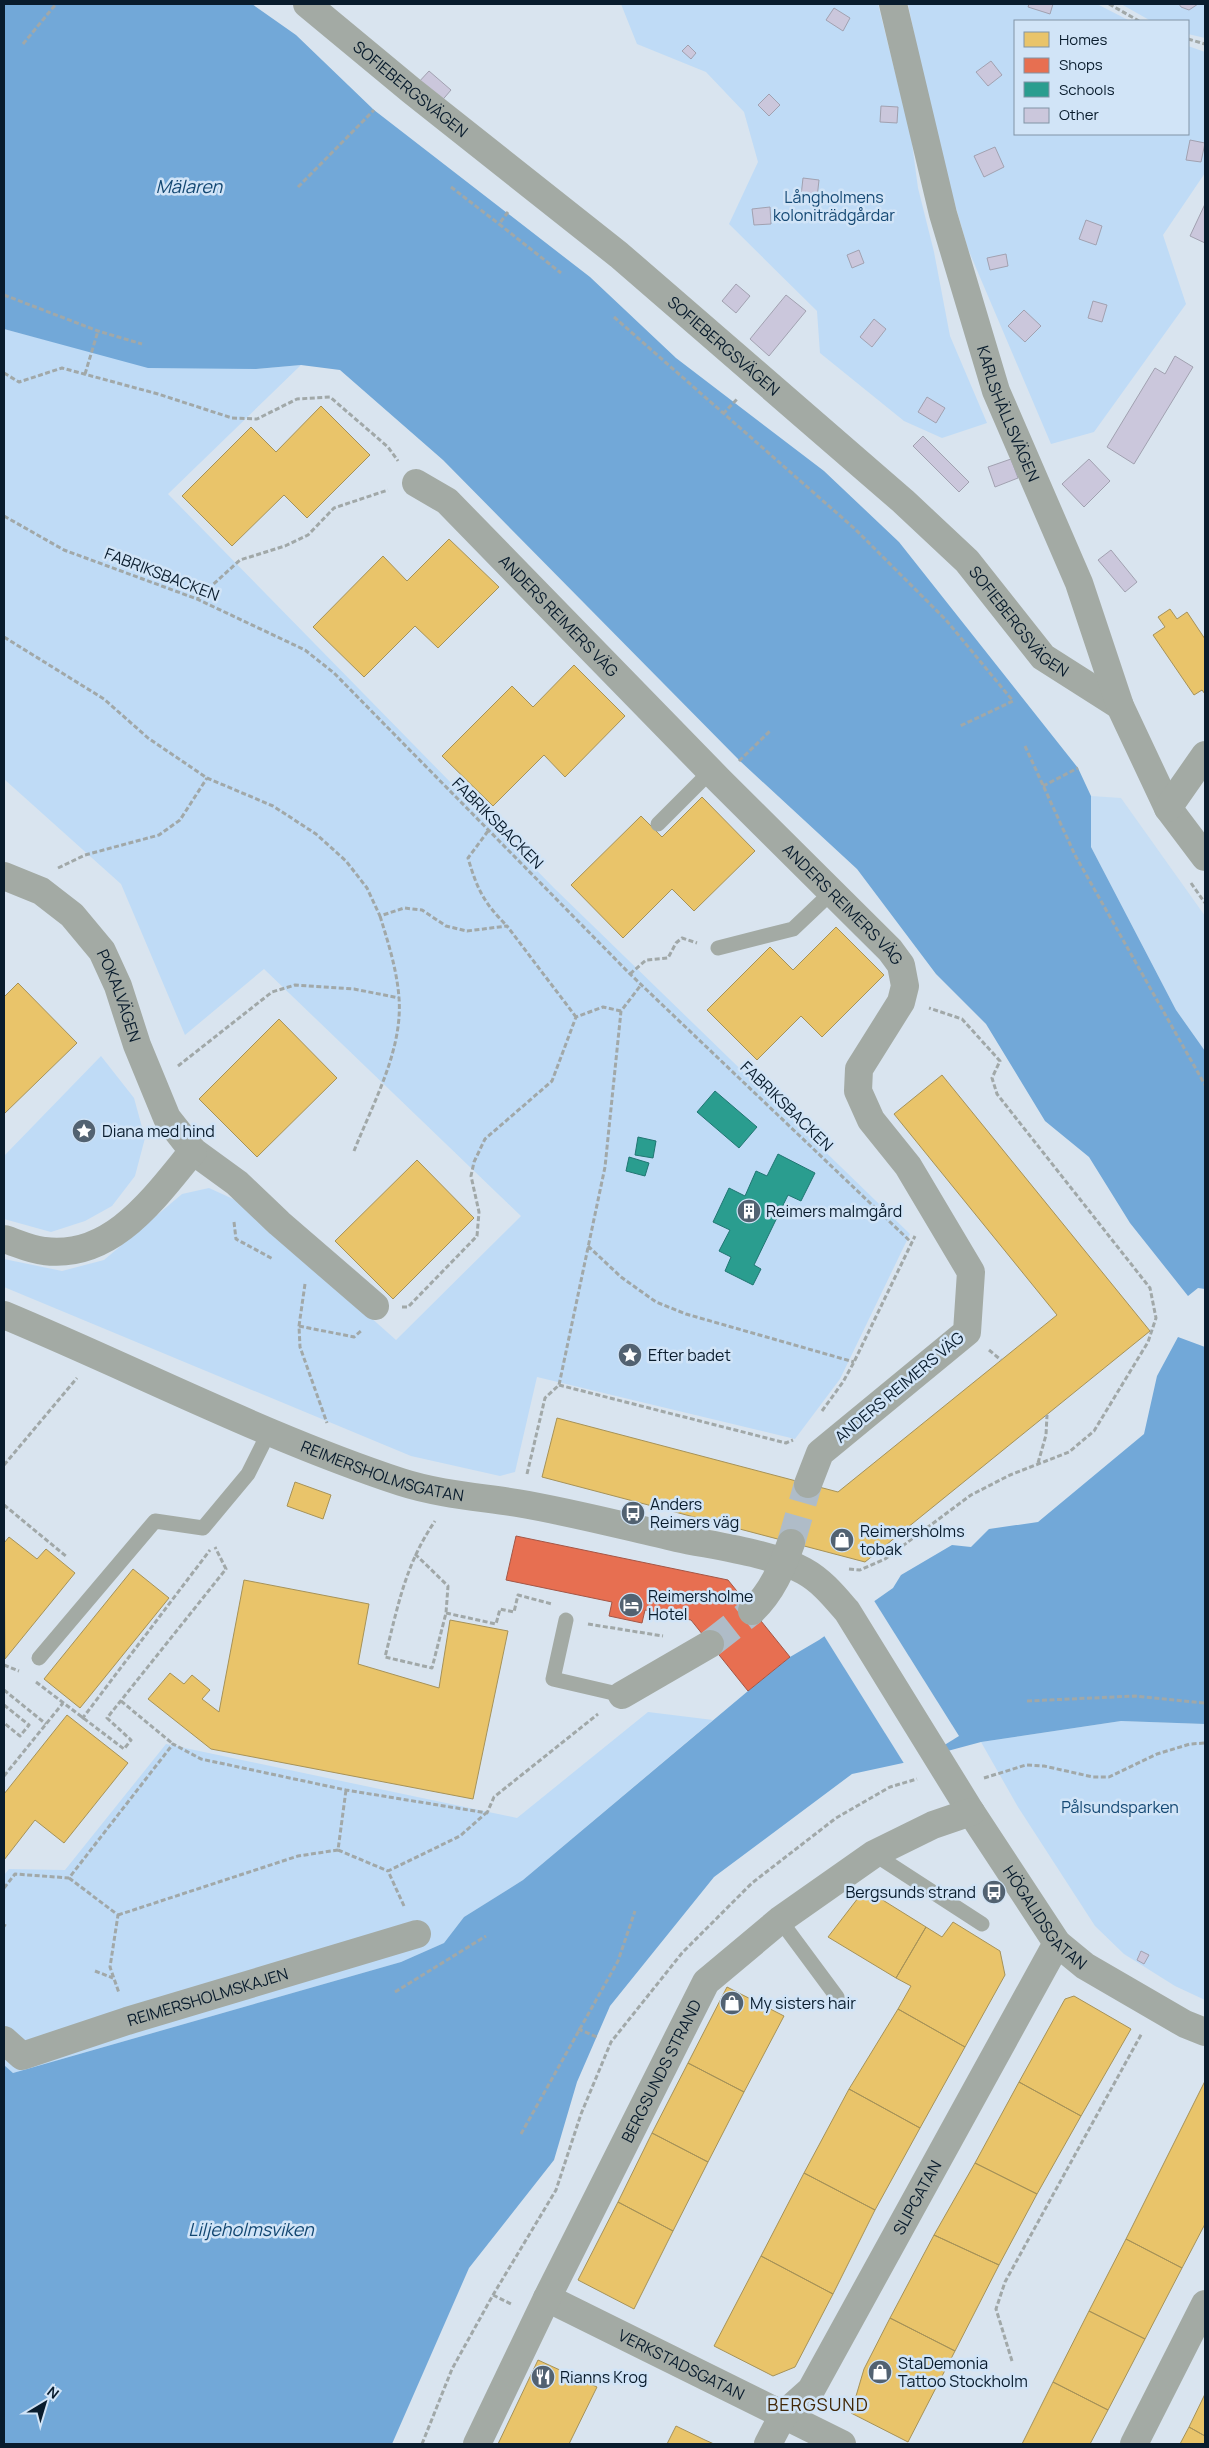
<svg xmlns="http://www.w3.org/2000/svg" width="1209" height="2448" font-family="Manrope,sans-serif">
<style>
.built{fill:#c7def4}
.green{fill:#bfdbf6}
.water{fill:#72a8d8}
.pier{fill:#d9e4ef}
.homes{fill:#e9c46a;stroke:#a69258}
.shops{fill:#e76f51;stroke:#a45646}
.schools{fill:#2a9d8f;stroke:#207672}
.building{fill:#cbc7dc;stroke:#a1a1b0}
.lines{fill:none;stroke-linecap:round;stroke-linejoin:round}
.street-tunnel{stroke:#afbcc8;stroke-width:28;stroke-dasharray:28 14;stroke-linecap:butt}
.path{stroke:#a1a8a8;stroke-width:3;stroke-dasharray:5 2.5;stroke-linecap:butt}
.lane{stroke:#a3aaa4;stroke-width:15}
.street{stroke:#a3aaa4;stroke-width:28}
.labels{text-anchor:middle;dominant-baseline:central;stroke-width:5;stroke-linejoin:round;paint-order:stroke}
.street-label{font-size:16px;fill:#091c2d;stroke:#d1e4f7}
.park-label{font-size:16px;fill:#154974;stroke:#d1e4f7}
.poi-label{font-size:16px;fill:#091c2d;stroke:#d1e4f7;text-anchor:start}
.water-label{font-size:18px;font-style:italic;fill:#124772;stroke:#d1e4f7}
.neighbourhood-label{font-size:18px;letter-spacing:1px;fill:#422807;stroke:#d1e4f7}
</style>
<rect width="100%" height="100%" fill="#d9e4ef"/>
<path class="built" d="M 1091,796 L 1121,798 L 1205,916 L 1205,1051 L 1176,1010 L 1091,847 Z"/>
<path class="green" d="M 621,4 L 878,4 L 911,136 L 918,188 L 934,252 L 950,336 L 987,423 L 942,438 L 904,421 L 820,353 L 817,311 L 729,224 L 758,162 L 744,112 L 706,72 L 637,44 Z
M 908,4 L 1097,4 L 1130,21 L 1015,21 L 1015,134 L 1188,134 L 1188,46 L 1205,52 L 1205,173 L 1163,235 L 1186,304 L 1094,432 L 1051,444 L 968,249 L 936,139 Z
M 1121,4 L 1205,4 L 1205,38 L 1188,34 L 1188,21 L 1151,21 Z
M 4,329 L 92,352 L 256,369 L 301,365 L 168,494 L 554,888 L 910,1234 L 840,1379 L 795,1439 L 537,1377 L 515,1472 L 500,1476 L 411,1456 L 4,1287 L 4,1259 L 62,1271 L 104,1260 L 182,1194 L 209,1188 L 242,1203 L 396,1340 L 521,1216 L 264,969 L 185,1035 L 121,884 L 4,779 Z
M 101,1056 L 134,1098 L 145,1138 L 135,1176 L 112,1206 L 85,1221 L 51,1232 L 4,1219 L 4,1156 Z
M 648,1712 L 713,1720 L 523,1880 L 464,1917 L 444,1943 L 401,1962 L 13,2073 L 4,2065 L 4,1875 L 9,1869 L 65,1870 L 166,1744 L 517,1818 Z
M 1121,1721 L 1205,1724 L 1205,2000 L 1175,1986 L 1124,1954 L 1095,1926 L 1018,1807 L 981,1742 Z"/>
<path class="water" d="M 4,4 L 252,4 L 296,35 L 374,110 L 590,277 L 676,358 L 824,471 L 899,542 L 1078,768 L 1091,796 L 1091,847 L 1176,1010 L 1205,1051 L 1205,1289 L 1198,1288 L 1188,1296 L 1130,1223 L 1089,1157 L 1045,1121 L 986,1024 L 936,974 L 857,869 L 740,761 L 443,460 L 340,370 L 301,365 L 256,369 L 148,368 L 4,329 Z
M 1178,1337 L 1205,1347 L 1205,1724 L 1121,1721 L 981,1742 L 903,1763 L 852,1774 L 714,1877 L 610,2006 L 577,2082 L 554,2160 L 469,2268 L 392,2444 L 4,2444 L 4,2065 L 13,2073 L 401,1962 L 444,1943 L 464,1917 L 523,1880 L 748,1691 L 790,1657 L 819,1640 L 893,1588 L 901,1575 L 952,1545 L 971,1547 L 989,1529 L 1038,1522 L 1144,1434 L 1157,1376 Z"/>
<path class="pier" d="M 873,1599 L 959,1736 L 917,1762 L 905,1765 L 823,1634 Z"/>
<path class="homes" d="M 321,406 L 370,455 L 307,518 L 284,495 L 232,546 L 182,496 L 251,427 L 276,452 Z
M 449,539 L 499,587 L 438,648 L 415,626 L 364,677 L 313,627 L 383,556 L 407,581 Z
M 1170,609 L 1177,619 L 1187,612 L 1205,639 L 1205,694 L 1202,690 L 1194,695 L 1153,635 L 1165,627 L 1158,617 Z
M 574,665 L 625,716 L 565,777 L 544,755 L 493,806 L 442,756 L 512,686 L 533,707 Z
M 702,797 L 755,851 L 694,911 L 672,889 L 623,938 L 571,885 L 641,816 L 662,837 Z
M 836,927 L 884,975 L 822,1037 L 801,1016 L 757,1060 L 707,1010 L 770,947 L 793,970 Z
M 18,983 L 77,1043 L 4,1114 L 4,997 Z
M 279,1019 L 337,1078 L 257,1157 L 199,1099 Z
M 942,1075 L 1150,1331 L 865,1562 L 542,1477 L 557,1418 L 838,1492 L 1057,1315 L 894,1114 Z
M 417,1160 L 474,1218 L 393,1299 L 335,1241 Z
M 295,1482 L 331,1495 L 323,1519 L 287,1506 Z
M 9,1537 L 37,1559 L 46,1549 L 75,1573 L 5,1659 L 4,1543 Z
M 133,1569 L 169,1598 L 80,1708 L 44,1679 Z
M 244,1580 L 369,1604 L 358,1664 L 439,1688 L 450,1620 L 508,1631 L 473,1799 L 211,1749 L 148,1699 L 170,1673 L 184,1684 L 192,1675 L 210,1690 L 202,1699 L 219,1712 Z
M 67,1715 L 128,1763 L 64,1843 L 35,1820 L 4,1860 L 4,1794 Z
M 865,1889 L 926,1927 L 896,1978 L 828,1937 Z
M 953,1922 L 1000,1951 L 1005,1975 L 965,2047 L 898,2009 L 911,1986 L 896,1978 L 926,1927 L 942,1937 Z
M 727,1987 L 784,2016 L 744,2092 L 688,2063 Z
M 1074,1996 L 1131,2029 L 1081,2116 L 1019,2082 L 1065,1999 Z
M 898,2009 L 965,2047 L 920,2128 L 849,2089 Z
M 688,2063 L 744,2092 L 708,2162 L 652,2133 Z
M 1205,2081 L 1205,2224 L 1182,2268 L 1126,2239 Z
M 1019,2082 L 1081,2116 L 1037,2194 L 975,2163 Z
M 849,2089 L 920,2128 L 875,2210 L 804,2173 Z
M 652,2133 L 708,2162 L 673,2231 L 618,2202 Z
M 975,2163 L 1037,2194 L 999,2265 L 934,2235 Z
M 804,2173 L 875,2210 L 833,2294 L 761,2256 Z
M 618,2202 L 673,2231 L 634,2309 L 578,2280 Z
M 934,2235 L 999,2265 L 955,2351 L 890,2318 Z
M 1126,2239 L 1182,2268 L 1145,2339 L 1089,2311 Z
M 761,2256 L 833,2294 L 795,2367 L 773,2376 L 714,2346 Z
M 1089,2311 L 1145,2339 L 1108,2410 L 1053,2382 Z
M 890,2318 L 955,2351 L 908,2442 L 851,2413 L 864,2369 Z
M 538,2360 L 597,2387 L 569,2444 L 498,2444 Z
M 1053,2382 L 1108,2410 L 1090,2444 L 1022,2444 Z
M 1205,2394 L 1205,2436 L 1189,2427 Z
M 676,2426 L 705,2440 L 714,2444 L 667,2444 Z
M 1189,2427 L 1205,2436 L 1205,2444 L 1180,2444 Z"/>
<path class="shops" d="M 516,1536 L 728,1580 L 790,1657 L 748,1691 L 691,1620 L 645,1610 L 642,1623 L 609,1616 L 612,1602 L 506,1580 Z"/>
<path class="schools" d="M 715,1091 L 757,1127 L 739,1148 L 697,1112 Z
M 638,1137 L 656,1141 L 653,1158 L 635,1155 Z
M 778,1154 L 815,1173 L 801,1201 L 788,1195 L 754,1265 L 761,1269 L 753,1285 L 725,1271 L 731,1257 L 719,1251 L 730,1230 L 713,1222 L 729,1188 L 745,1196 L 756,1171 L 767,1176 Z
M 629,1157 L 649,1163 L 645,1176 L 626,1171 Z"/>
<path class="building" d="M 1029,4 L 1053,4 L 1050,14 L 1028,7 Z
M 1179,4 L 1198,4 L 1189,10 L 1181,7 Z
M 834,8 L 850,18 L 843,31 L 826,20 Z
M 688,45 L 696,53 L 691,59 L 682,51 Z
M 991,61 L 1002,75 L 988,86 L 976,72 Z
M 429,71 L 451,90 L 439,104 L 417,84 Z
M 769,94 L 780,105 L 769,116 L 758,105 Z
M 881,106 L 898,107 L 897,123 L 880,122 Z
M 1190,140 L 1205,143 L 1201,162 L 1186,160 Z
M 995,147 L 1004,167 L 984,177 L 974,156 Z
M 803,178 L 819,180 L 817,198 L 801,196 Z
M 1205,204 L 1205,243 L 1190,236 Z
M 770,207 L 771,224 L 754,225 L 752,209 Z
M 1086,220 L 1102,226 L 1096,245 L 1079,239 Z
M 859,250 L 864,263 L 852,268 L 847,255 Z
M 1006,254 L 1008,266 L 990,270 L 987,258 Z
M 736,284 L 750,296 L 736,313 L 722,301 Z
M 786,295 L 806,311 L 769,356 L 750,339 Z
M 1093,301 L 1107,305 L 1102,322 L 1088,318 Z
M 1024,310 L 1041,326 L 1025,342 L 1008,326 Z
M 874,319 L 886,329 L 872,347 L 860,337 Z
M 1175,356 L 1193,367 L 1134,464 L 1107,447 L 1155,368 L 1165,374 Z
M 927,397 L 945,408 L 936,423 L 918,412 Z
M 923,436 L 969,482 L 959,492 L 913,446 Z
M 1011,459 L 1018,478 L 995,487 L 988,467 Z
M 1089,459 L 1110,481 L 1084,507 L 1062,484 Z
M 1111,550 L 1137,582 L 1125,592 L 1098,560 Z
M 1141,1951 L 1149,1955 L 1144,1964 L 1137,1960 Z"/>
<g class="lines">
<path class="street-tunnel" d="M 791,1543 L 808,1484
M 710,1644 L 752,1611"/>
<path class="path" d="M 1109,4 L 1139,21
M 1188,39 L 1205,44
M 23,44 L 56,4
M 298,187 L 374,110
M 451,187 L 499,224
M 508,212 L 499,224 L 561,273
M 4,295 L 98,331 L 142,344
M 614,317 L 855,529 L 946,620 L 1013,701 L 960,726
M 4,373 L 19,382 L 62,368 L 158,394 L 232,418 L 257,419 L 297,399 L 330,397 L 388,447 L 398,461
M 85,374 L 98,331
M 723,414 L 738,398
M 4,516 L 64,550 L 197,599 L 305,650 L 334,673 L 630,974 L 912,1243
M 197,599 L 240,560 L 285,546 L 308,535 L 334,508 L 388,490
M 4,637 L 104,699 L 148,738 L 207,778 L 273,806 L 316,834 L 346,861 L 367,888 L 380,916 L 404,908 L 422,910 L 446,926 L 467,931 L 507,926 L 576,1017
M 1025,746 L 1075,855 L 1205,1085
M 739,761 L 771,730
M 1043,786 L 1078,768
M 488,831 L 468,858 C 477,889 484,903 507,926
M 58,868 L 85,855 L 159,835 L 180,820 L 207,778
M 1191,883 L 1205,903
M 630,974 L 646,960 L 668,958 L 676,943 L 682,938 L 697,943
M 178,1066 L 272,992 L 295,985 L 354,989 L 399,998
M 354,1151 C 373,1103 403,1050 399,998 C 397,970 388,942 380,916
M 234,1222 L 236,1239 L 273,1259
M 588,1246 L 621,1277 L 656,1302 L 686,1314 L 854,1362
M 305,1284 L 299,1326 L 300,1347 L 327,1423
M 402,1307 L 408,1307 L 477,1236 L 479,1212 L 471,1176 L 474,1162 L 485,1139 L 552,1081 L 576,1017 L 603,1007 L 621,1011
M 299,1326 L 354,1337 L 361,1331
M 989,1350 L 1001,1360
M 559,1385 L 786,1443 L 793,1440
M 822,1411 L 843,1382 L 854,1362 L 915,1236
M 1038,1463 L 1046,1435 L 1047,1415
M 4,1465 L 77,1378
M 527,1474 L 545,1398 L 559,1385 L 605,1167 L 621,1011 L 641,985
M 4,1505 L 67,1557
M 415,1554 L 448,1586 L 446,1613 L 432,1668 L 385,1657 C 398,1606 405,1565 435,1521
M 849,1569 L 860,1570 L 885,1559 L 971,1495 L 1010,1475 L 1069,1452 L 1094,1431 L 1148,1342 L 1156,1318 L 1150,1288 L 997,1094 L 992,1078 L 1000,1061 L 962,1019 L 929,1008
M 446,1613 L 496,1624 L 500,1609 L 514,1612 L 518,1595 L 552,1604
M 588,1624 L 663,1636
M 4,1665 L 19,1671
M 36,1682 L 124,1749 L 131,1740 L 107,1718 L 226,1569 L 215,1547
M 4,1690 L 46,1724
M 121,1701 L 173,1744
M 1027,1701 L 1135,1696 L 1205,1703
M 4,1705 L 29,1725 L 20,1736 L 4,1723
M 82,1719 L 210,1550
M 4,1776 L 63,1703
M 984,1778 L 1026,1765 L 1044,1766 L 1093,1777 L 1109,1777 L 1157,1754 L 1190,1744 L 1205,1743
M 338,1850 L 388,1871
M 69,1878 L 118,1915 L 110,1967 L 119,1993
M 4,1888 L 15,1874 L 69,1878 L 173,1744 L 201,1759 L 346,1790 L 487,1813 L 494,1797 L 598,1714
M 404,1906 L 388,1871 L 460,1836 L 486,1813
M 118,1915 L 298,1856 L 338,1850 L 346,1790
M 4,1925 L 6,1926
M 95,1971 L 113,1978
M 395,1992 L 486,1936
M 578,2029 L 597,2037
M 521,2134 L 618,1961 L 635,1911
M 493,2295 L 513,2305
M 1012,2361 L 996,2309 L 1005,2282 L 1142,2033
M 422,2444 L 452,2369 L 493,2295 L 556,2190 L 581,2114 L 611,2042 L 682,1953 L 752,1883 L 836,1818 L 890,1787 L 917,1779"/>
<path class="lane" d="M 658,824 L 711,771
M 718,948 L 793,929 L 832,892
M 566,1620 L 553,1679 L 622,1695
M 39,1658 L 155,1521 L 203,1528 L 248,1474 L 269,1432
M 874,1854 L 982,1924
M 780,1920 L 837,1997"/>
<g class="street">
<path id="s1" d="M 307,4 L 412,91 L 619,255 L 903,501 L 967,561 L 1043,657 L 1120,706"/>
<path id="s2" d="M 893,4 L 943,214 L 996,391 L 1079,583 L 1120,706 L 1168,808 L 1205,857"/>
<path id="s3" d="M 416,483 L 447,501 L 719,780 L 890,950 L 901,965 L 905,986 L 901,1002 L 859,1069 L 858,1091 L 871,1120 L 908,1166 L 971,1272 L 967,1332 L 820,1453 L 808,1484"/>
<path d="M 1168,808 L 1205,755"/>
<path id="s4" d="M 4,876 L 41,891 L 72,915 L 102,951 L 118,986 L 137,1045 L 167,1118 L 193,1151 L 237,1183 L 279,1223 L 375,1306"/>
<path d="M 4,1239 C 17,1243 31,1250 44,1251 C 112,1260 155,1197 193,1151"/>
<path id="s5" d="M 4,1315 C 136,1370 265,1437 401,1482 C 438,1494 479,1497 517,1503 C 571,1512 624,1526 677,1538 C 714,1546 771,1553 804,1571 C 822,1581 834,1596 847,1611 L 971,1812 L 1057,1943 L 1085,1966 L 1185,2024 L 1205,2032"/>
<path d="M 752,1611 C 772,1592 782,1568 791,1543"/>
<path d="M 622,1695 L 710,1644"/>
<path id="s6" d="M 4,2040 L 22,2056 L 127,2021 L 417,1934"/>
<path id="s7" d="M 547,2298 L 842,2444"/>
<path id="s8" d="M 477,2444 L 547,2298 L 706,1982 L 780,1920 L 874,1854 L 933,1825 L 971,1812"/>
<path id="s9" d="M 768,2444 L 783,2415 L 811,2390 L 1057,1943"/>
<path d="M 1134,2444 L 1205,2304"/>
</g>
</g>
<defs>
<g id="sight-disc" transform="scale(1.25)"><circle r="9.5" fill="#526271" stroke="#d1e4f7"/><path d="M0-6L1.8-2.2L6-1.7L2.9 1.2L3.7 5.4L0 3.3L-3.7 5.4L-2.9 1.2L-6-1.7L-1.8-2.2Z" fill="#fff"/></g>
<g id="building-disc" transform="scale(1.25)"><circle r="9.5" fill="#526271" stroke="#d1e4f7"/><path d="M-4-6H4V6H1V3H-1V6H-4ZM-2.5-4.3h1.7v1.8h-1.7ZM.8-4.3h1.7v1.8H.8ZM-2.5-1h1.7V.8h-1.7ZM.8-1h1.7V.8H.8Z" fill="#fff"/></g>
<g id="bus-disc" transform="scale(1.25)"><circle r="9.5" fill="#526271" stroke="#d1e4f7"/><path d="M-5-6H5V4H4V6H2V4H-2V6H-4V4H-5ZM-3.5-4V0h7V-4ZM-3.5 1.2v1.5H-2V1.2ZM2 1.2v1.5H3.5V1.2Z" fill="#fff"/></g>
<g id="shop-disc" transform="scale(1.25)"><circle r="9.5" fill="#526271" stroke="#d1e4f7"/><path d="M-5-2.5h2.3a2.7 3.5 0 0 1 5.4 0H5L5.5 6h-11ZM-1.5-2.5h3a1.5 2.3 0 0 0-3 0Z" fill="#fff"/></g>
<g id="hotel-disc" transform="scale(1.25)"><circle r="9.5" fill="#526271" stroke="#d1e4f7"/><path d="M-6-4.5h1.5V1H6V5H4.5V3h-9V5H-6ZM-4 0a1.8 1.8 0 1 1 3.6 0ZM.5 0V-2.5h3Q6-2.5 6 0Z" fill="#fff"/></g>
<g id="restaurant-disc" transform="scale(1.25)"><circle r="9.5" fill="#526271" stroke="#d1e4f7"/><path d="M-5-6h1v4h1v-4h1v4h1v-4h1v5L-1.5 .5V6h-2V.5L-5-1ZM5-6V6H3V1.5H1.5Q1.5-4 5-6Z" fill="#fff"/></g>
</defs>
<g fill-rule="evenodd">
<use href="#sight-disc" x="84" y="1131"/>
<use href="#building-disc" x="749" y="1211"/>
<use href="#sight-disc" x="630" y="1355"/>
<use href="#bus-disc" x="633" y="1513"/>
<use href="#shop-disc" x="842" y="1540"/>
<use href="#hotel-disc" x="631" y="1605"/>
<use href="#bus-disc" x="994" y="1892"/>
<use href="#shop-disc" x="732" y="2003"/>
<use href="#shop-disc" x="880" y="2372"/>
<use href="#restaurant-disc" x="543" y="2377"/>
</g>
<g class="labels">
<g class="street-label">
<text stroke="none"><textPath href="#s1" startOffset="134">SOFIEBERGSVÄGEN</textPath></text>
<text stroke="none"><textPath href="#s1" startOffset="539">SOFIEBERGSVÄGEN</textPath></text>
<text stroke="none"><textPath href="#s2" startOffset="426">KARLSHÄLLSVÄGEN</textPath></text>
<text transform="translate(162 574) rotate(21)">FABRIKSBACKEN</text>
<text stroke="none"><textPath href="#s3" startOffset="196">ANDERS REIMERS VÄG</textPath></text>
<text stroke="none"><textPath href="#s1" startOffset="944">SOFIEBERGSVÄGEN</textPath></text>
<text transform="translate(498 823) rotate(45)">FABRIKSBACKEN</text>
<text stroke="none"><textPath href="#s3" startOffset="601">ANDERS REIMERS VÄG</textPath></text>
<text stroke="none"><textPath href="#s4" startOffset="174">POKALVÄGEN</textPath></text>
<text transform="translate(787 1106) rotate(44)">FABRIKSBACKEN</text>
<text transform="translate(899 1387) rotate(-40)">ANDERS REIMERS VÄG</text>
<text stroke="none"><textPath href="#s5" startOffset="410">REIMERSHOLMSGATAN</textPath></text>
<text stroke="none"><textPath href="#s5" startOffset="1269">HÖGALIDSGATAN</textPath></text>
<text stroke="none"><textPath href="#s6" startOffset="219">REIMERSHOLMSKAJEN</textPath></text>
<text stroke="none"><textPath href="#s8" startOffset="416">BERGSUNDS STRAND</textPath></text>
<text stroke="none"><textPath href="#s9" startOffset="290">SLIPGATAN</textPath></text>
<text stroke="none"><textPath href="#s7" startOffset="150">VERKSTADSGATAN</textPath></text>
</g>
<g class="park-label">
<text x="834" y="197">Långholmens<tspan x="834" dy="18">koloniträdgårdar</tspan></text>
<text x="1120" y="1807">Pålsundsparken</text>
</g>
<g class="poi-label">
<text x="102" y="1131">Diana med hind</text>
<text x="766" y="1211">Reimers malmgård</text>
<text x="648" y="1355">Efter badet</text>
<text x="650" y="1504">Anders<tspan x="650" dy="18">Reimers väg</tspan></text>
<text x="860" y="1531">Reimersholms<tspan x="860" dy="18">tobak</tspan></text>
<text x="648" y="1596">Reimersholme<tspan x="648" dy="18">Hotel</tspan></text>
<text x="976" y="1892" text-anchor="end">Bergsunds strand</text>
<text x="750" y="2003">My sisters hair</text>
<text x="898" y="2363">StaDemonia<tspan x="898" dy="18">Tattoo Stockholm</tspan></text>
<text x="560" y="2377">Rianns Krog</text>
</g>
<g class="water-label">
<text x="189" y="186">Mälaren</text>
<text x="251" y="2229">Liljeholmsviken</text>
</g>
<g class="neighbourhood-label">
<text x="818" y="2404">BERGSUND</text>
</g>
</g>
<rect width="1209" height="2448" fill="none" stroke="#091c2d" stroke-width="10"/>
<rect x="1014" y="20" width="175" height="115" fill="#d1e4f7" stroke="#8194a6"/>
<rect x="1024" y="32" width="25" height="15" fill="#e9c46a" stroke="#8194a6"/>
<text x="1059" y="45" font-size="15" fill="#091c2d">Homes</text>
<rect x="1024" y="58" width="25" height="15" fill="#e76f51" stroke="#8194a6"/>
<text x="1059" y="70" font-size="15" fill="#091c2d">Shops</text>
<rect x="1024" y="82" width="25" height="15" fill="#2a9d8f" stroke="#8194a6"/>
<text x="1059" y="95" font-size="15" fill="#091c2d">Schools</text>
<rect x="1024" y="108" width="25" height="15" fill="#cbc7dc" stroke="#8194a6"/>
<text x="1059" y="120" font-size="15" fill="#091c2d">Other</text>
<g transform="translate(45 2403) rotate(38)" stroke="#d1e4f7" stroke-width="4" paint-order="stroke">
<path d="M0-4L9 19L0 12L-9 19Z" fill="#091c2d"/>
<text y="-8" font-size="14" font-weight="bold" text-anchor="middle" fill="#091c2d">N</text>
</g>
</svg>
